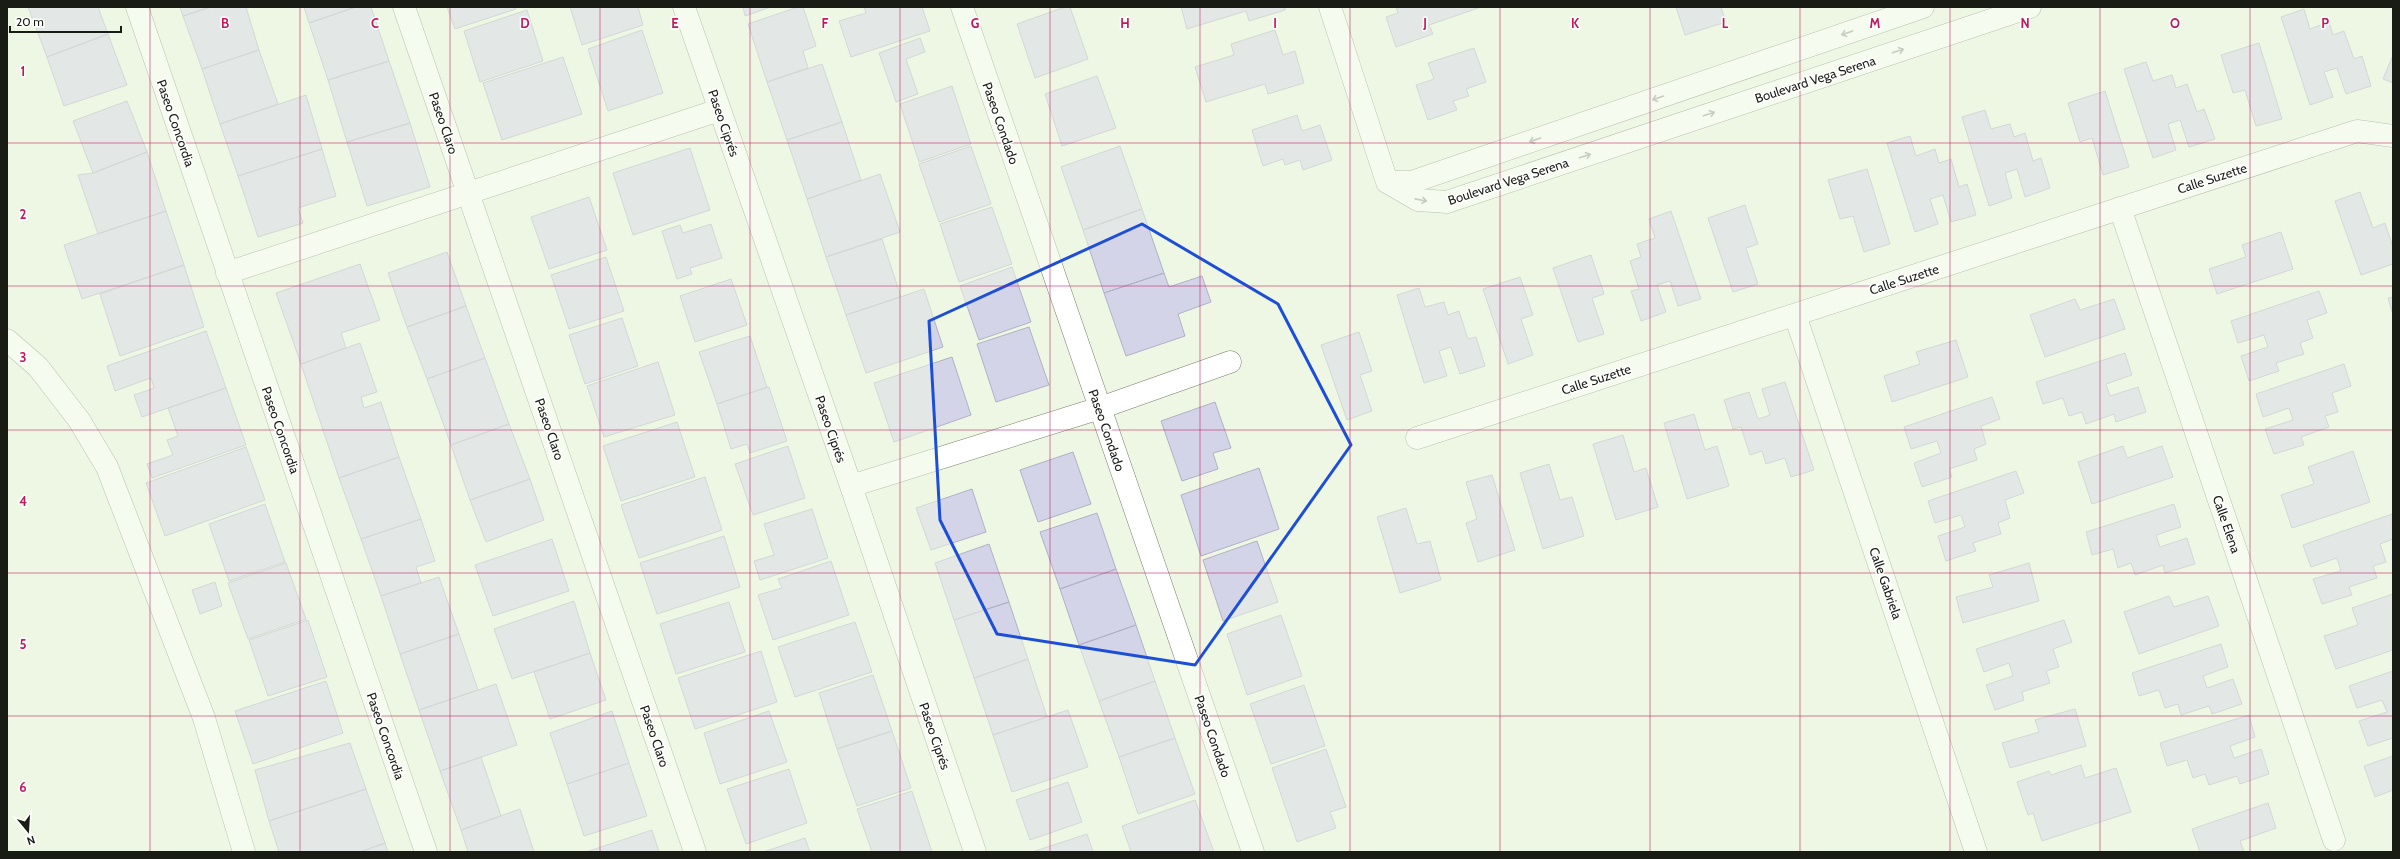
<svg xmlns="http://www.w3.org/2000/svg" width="2400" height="859" font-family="Cabin,sans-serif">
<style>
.building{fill:#d4d4e8;stroke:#b1b1c5}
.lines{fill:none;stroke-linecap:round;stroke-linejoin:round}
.minor-casing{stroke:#777f6d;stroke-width:23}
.minor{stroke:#fff;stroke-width:22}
.oneway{stroke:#989996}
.marked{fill:none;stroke:#1d4ed8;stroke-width:3;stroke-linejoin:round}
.grid{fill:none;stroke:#c2185b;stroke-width:1;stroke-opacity:0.55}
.labels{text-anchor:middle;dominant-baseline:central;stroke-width:3;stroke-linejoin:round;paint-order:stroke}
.street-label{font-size:13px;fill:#191c15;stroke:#fff}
.grid-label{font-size:13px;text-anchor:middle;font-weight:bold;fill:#c2185b;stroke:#fff;stroke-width:3;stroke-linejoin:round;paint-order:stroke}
</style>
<rect width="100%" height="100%" fill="#eef7e3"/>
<path class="building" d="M 28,7 L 98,7 L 108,34 L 47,57 Z
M 180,7 L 211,7 L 183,16 Z
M 211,7 L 246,7 L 259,50 L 202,69 L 183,16 Z
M 304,7 L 356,7 L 309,23 Z
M 356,7 L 371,7 L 389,61 L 328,80 L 309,23 Z
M 447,7 L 515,7 L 516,9 L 455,29 Z
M 570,7 L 638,7 L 643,25 L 582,45 Z
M 743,7 L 771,7 L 745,16 Z
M 798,7 L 803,7 L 816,46 L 803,51 L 808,68 L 767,82 L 748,24 Z
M 864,7 L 922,7 L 930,31 L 851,57 L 839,21 L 866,13 Z
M 1065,7 L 1070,7 L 1088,59 L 1035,78 L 1017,24 Z
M 1181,7 L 1285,7 L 1285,10 L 1249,21 L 1246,11 L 1187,29 Z
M 1396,7 L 1481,7 L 1429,25 L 1433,34 L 1396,47 L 1386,17 L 1398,13 Z
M 1676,7 L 1721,7 L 1726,22 L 1685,35 Z
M 2304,9 L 2310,29 L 2329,22 L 2333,35 L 2344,31 L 2354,59 L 2362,56 L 2371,86 L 2346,94 L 2337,68 L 2324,72 L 2333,97 L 2310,105 L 2281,17 Z
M 527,10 L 543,61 L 480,82 L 464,31 Z
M 642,30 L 663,93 L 608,111 L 588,49 Z
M 1275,30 L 1283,55 L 1295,51 L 1304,83 L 1268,94 L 1265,84 L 1206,102 L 1195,67 L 1234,55 L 1231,44 Z
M 108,34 L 127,85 L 64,106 L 47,57 Z
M 920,38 L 925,52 L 906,59 L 918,94 L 896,102 L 879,53 Z
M 2259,43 L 2282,119 L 2256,126 L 2245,90 L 2233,93 L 2221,55 Z
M 1474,48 L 1486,82 L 1466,89 L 1469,96 L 1453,101 L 1457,110 L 1428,120 L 1416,85 L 1434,79 L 1428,63 Z
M 259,50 L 278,104 L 220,124 L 202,69 Z
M 2393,55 L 2393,83 L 2383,79 Z
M 563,57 L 582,114 L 502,140 L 483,83 Z
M 389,61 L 410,123 L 347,142 L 328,80 Z
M 2146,62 L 2153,81 L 2172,75 L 2176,88 L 2187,84 L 2197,112 L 2204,109 L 2215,139 L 2189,147 L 2180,120 L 2168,124 L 2176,150 L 2153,158 L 2124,69 Z
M 822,64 L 842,122 L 787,140 L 767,82 Z
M 1097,76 L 1116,128 L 1062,146 L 1045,94 Z
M 952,86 L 971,144 L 919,162 L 900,104 Z
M 2105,91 L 2129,167 L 2103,175 L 2092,138 L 2080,142 L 2068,103 Z
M 306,95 L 322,149 L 238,176 L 220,124 Z
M 127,101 L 147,152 L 93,173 L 73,121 Z
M 1985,110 L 1991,129 L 2010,124 L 2014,137 L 2025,133 L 2033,161 L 2041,158 L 2050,188 L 2025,197 L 2017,169 L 2005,173 L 2012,198 L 1989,206 L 1962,117 Z
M 1297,115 L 1302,131 L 1320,125 L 1332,160 L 1303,170 L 1300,160 L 1285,165 L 1283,159 L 1263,166 L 1252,130 Z
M 842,122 L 861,180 L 807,199 L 787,140 Z
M 410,123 L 430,187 L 367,206 L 347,142 Z
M 1910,136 L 1916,156 L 1935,149 L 1939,163 L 1951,159 L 1959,187 L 1967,184 L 1976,215 L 1951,222 L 1943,195 L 1930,199 L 1938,224 L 1915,232 L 1887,143 Z
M 971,146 L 991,204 L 939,222 L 919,164 Z
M 1120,146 L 1142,209 L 1083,230 L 1061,167 Z
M 690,148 L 710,210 L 633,235 L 613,173 Z
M 322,149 L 336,196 L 298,208 L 303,223 L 258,237 L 238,176 Z
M 147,152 L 166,211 L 98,234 L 78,175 L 93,173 Z
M 1867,169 L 1890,244 L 1864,252 L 1853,216 L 1840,219 L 1828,180 Z
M 880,174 L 900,232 L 826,257 L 807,199 Z
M 2360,192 L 2373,228 L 2385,223 L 2393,247 L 2393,264 L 2361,275 L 2335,201 Z
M 589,197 L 607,250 L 549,269 L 531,217 Z
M 1745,205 L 1758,244 L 1746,248 L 1758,284 L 1733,292 L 1708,218 Z
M 992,207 L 1012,264 L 959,282 L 940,224 Z
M 1142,209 L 1164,273 L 1104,293 L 1083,230 Z
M 166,211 L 184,265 L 82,299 L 64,245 Z
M 1671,211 L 1701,299 L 1678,306 L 1670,281 L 1657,285 L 1666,312 L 1641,321 L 1631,291 L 1639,289 L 1630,261 L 1641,257 L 1637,244 L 1655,238 L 1649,219 Z
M 711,224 L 722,258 L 690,268 L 692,274 L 677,279 L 662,231 L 680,225 L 683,233 Z
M 2281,232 L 2293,269 L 2217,294 L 2209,269 L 2246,257 L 2242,245 Z
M 882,239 L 901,297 L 846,315 L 826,257 Z
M 447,252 L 466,306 L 407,327 L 388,273 Z
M 1591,255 L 1604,294 L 1592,298 L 1604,334 L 1578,342 L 1553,268 Z
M 606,257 L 624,311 L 569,329 L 551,275 Z
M 360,264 L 380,320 L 341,333 L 346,348 L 301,364 L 276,293 Z
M 184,265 L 204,327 L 120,356 L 100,294 Z
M 1012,267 L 1031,322 L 979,340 L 960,286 Z
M 1164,273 L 1169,287 L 1202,276 L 1211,302 L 1178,314 L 1185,336 L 1126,356 L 1104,293 Z
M 1520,277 L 1533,315 L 1521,319 L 1533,355 L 1508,364 L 1483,289 Z
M 731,279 L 747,325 L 695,342 L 680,296 Z
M 1419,288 L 1425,307 L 1444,302 L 1448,315 L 1459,311 L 1468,339 L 1476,337 L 1485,366 L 1460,374 L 1451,347 L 1439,351 L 1447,376 L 1424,383 L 1397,295 Z
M 924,289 L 943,347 L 866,373 L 846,315 Z
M 2319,291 L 2327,313 L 2307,320 L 2313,338 L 2300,343 L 2304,354 L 2276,363 L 2279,371 L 2249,381 L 2241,356 L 2268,347 L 2264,335 L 2238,343 L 2231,321 Z
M 2393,297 L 2393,315 L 2388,298 Z
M 2075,299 L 2080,310 L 2114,299 L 2125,329 L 2045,357 L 2030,315 Z
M 466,306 L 485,358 L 427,379 L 407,327 Z
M 622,318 L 638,366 L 585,384 L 569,335 Z
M 1029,327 L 1049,385 L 996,402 L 977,344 Z
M 206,331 L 226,388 L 142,417 L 134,395 L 154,388 L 151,378 L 115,391 L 107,366 Z
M 1359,332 L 1372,371 L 1360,375 L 1372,411 L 1347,420 L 1321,345 Z
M 750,336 L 767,387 L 717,404 L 699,352 Z
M 1956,340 L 1968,377 L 1892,402 L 1884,376 L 1920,364 L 1916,352 Z
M 360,343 L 377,392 L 361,397 L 364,408 L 381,402 L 399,457 L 339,478 L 301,364 Z
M 2125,353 L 2132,375 L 2106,384 L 2110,396 L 2138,387 L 2146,412 L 2116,422 L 2114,414 L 2086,424 L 2082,412 L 2069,416 L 2063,398 L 2043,404 L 2036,382 Z
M 952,357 L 971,415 L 894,442 L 874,383 Z
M 485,358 L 509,424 L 451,445 L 427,379 Z
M 658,362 L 675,415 L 604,437 L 587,386 Z
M 2344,364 L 2351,386 L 2332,393 L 2338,412 L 2325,416 L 2329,427 L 2301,437 L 2304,445 L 2274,454 L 2265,429 L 2293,420 L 2289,408 L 2263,417 L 2256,394 Z
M 1785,382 L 1814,470 L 1791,477 L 1785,458 L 1766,464 L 1762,451 L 1750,455 L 1741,427 L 1733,429 L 1724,400 L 1749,392 L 1758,419 L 1770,415 L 1762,389 Z
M 769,387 L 787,441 L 750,453 L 747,444 L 731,449 L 717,404 Z
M 226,388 L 246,445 L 152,478 L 147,464 L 173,455 L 167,440 L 178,436 L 168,408 Z
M 1992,397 L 2000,419 L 1981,426 L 1986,444 L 1974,449 L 1977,460 L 1949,469 L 1952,477 L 1922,487 L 1914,463 L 1941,453 L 1937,441 L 1911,449 L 1904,427 Z
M 1215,402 L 1231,448 L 1213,453 L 1218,469 L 1182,481 L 1161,421 Z
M 1694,414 L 1705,450 L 1717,446 L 1729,486 L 1687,499 L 1664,423 Z
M 677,422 L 695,477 L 621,501 L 603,446 Z
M 509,424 L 530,479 L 470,500 L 451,445 Z
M 1623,435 L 1634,472 L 1646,468 L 1658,507 L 1616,520 L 1593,444 Z
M 788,446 L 805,498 L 753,515 L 735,464 Z
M 2123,446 L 2127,458 L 2162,446 L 2173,477 L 2092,504 L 2078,462 Z
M 246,447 L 265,500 L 165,536 L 146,483 Z
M 2353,451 L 2370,502 L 2292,528 L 2281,495 L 2314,484 L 2308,467 Z
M 1073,452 L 1091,504 L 1038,522 L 1020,470 Z
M 399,457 L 421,519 L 361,539 L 339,478 Z
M 1549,464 L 1560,500 L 1572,497 L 1584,536 L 1543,549 L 1520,473 Z
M 1259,468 L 1279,529 L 1201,556 L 1181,495 Z
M 2016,471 L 2024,493 L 2005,500 L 2010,518 L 1998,523 L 2001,534 L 1973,543 L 1976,551 L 1946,561 L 1938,536 L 1965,527 L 1961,515 L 1935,523 L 1928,501 Z
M 1492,475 L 1515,550 L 1478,562 L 1466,523 L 1477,519 L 1466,482 Z
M 705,477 L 722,530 L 639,558 L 621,505 Z
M 530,479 L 544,520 L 486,542 L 470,500 Z
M 972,489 L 986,532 L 931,550 L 916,508 Z
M 265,504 L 285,562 L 229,581 L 209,524 Z
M 2174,504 L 2181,527 L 2156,535 L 2160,547 L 2187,538 L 2195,564 L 2165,573 L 2163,565 L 2135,575 L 2131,563 L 2118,568 L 2113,549 L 2092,555 L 2086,532 Z
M 1406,508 L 1417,544 L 1430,541 L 1441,580 L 1400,593 L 1377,517 Z
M 812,509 L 828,558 L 760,580 L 754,561 L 774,555 L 764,524 Z
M 1097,513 L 1116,569 L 1060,589 L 1040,532 Z
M 2392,514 L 2393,539 L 2380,544 L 2386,562 L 2373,566 L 2377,578 L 2349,587 L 2352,595 L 2322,604 L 2313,579 L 2341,571 L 2337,558 L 2311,567 L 2303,545 Z
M 421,519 L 435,561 L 416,567 L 421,583 L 381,596 L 361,539 Z
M 724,536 L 740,587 L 657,614 L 640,563 Z
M 552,539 L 569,591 L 493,616 L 475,565 Z
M 1257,541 L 1278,602 L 1223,621 L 1203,560 Z
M 989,544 L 1009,602 L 954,620 L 935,563 Z
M 831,561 L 849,615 L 773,640 L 758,595 L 782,588 L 778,579 Z
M 286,563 L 306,619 L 248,639 L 228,583 Z
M 2029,563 L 2039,601 L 1963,623 L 1956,597 L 1993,587 L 1989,575 Z
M 1116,569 L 1136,625 L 1079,645 L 1060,589 Z
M 439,577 L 459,634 L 400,654 L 381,596 Z
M 215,582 L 222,606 L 200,614 L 192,590 Z
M 2393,594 L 2393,650 L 2336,669 L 2324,636 L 2358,625 L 2352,608 Z
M 2169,596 L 2174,607 L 2208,596 L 2219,626 L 2139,654 L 2124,612 Z
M 574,601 L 590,653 L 512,679 L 494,629 Z
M 729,602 L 745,652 L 676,674 L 660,624 Z
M 1009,602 L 1028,659 L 974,678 L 954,620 Z
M 1281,615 L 1302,676 L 1247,695 L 1227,634 Z
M 308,620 L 327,677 L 268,696 L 249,640 Z
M 2064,620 L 2072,642 L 2053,649 L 2059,667 L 2046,671 L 2050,683 L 2022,692 L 2024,700 L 1995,710 L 1986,685 L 2013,676 L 2009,663 L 1984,672 L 1976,649 Z
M 855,622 L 872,672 L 795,697 L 778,647 Z
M 1136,625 L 1155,681 L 1099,701 L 1079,645 Z
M 459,634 L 478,690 L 419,710 L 400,654 Z
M 2221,644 L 2228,667 L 2203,676 L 2207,688 L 2233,679 L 2242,704 L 2212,714 L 2209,706 L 2181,715 L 2178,704 L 2165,708 L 2159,690 L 2139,696 L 2132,673 Z
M 761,651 L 777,702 L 695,729 L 678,678 Z
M 590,653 L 606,700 L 550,719 L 534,672 Z
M 1028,659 L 1047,717 L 993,735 L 974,678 Z
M 2393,671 L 2393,738 L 2368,746 L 2359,721 L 2387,712 L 2382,700 L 2357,708 L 2349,686 Z
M 873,675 L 892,731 L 837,749 L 819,693 Z
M 326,681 L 343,733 L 253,764 L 235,711 Z
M 1155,681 L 1175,738 L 1119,757 L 1099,701 Z
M 496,684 L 517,745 L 440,771 L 419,710 Z
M 1304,685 L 1325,746 L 1271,764 L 1250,704 Z
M 2075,709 L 2086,746 L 2010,768 L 2002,743 L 2039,732 L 2035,720 Z
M 1068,710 L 1088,767 L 1012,792 L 993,735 Z
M 612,711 L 629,763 L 567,784 L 550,733 Z
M 769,711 L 787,762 L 720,784 L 704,733 Z
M 2249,715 L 2255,737 L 2230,746 L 2234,758 L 2261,749 L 2269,774 L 2240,784 L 2237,776 L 2209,785 L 2205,774 L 2193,778 L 2187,760 L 2167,766 L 2160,743 Z
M 892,731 L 911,788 L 857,806 L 837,749 Z
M 1175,738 L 1195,794 L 1138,814 L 1119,757 Z
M 350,743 L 366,789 L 269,821 L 255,770 Z
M 1326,749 L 1346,807 L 1330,812 L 1336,828 L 1297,842 L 1272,768 Z
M 2393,756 L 2393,790 L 2375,797 L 2364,766 Z
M 481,757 L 501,816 L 461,830 L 440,771 Z
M 629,763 L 647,816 L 584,836 L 567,784 Z
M 2081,765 L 2085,778 L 2116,768 L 2131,812 L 2042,841 L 2033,813 L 2028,815 L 2017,782 L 2049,771 L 2051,775 Z
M 789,769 L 807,823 L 746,844 L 727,789 Z
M 1068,782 L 1082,822 L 1030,840 L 1016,800 Z
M 366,789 L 385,843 L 360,852 L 279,852 L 269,821 Z
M 912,791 L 932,852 L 872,852 L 857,809 Z
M 1195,800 L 1214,852 L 1131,852 L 1122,826 Z
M 2268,803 L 2276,828 L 2240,841 L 2244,852 L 2200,852 L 2192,829 Z
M 520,809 L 534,852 L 468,852 L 461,830 Z
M 652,830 L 659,852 L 586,852 Z
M 1087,834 L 1093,852 L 1032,852 Z
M 805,838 L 810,852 L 763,852 Z
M 385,843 L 388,852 L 360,852 Z"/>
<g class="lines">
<g class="minor-casing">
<path id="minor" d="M 137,7 L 426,852
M 404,7 L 695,852
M 684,7 L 851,486 L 975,852
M 962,7 L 1253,852
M 1330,7 L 1387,182
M 1387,182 L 1418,200 L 1447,202 L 2030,7
M 1387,182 L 1412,182 L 1923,7
M 2120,208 L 2334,840
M 227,273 L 719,110
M 1795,315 L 1976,852
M 7,340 L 38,367 L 79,420 L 107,467 L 204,718 L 244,852
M 1417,438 L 2357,131 L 2393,136
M 851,486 L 1100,408 L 1230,362"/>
</g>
<use href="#minor" class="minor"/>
</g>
<defs><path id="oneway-shaft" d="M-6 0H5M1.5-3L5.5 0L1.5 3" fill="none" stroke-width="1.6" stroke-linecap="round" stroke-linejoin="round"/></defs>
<g class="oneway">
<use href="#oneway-shaft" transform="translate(1847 33) rotate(161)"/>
<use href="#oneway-shaft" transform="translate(1898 51) rotate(-18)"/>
<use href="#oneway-shaft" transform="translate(1658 98) rotate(161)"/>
<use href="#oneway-shaft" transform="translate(1709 114) rotate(-18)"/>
<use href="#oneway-shaft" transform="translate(1535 140) rotate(161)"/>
<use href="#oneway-shaft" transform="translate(1585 156) rotate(-18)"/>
<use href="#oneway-shaft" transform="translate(1421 200) rotate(11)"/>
</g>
<path d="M0 0H2400V859H0ZM 1142,224 L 1278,304 L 1351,445 L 1195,665 L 997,634 L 940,520 L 929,321 Z" fill="#eef7e3" fill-opacity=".55" fill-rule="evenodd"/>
<path class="marked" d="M 1142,224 L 1278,304 L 1351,445 L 1195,665 L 997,634 L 940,520 L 929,321 Z"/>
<path class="grid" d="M 150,7 L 150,852M 300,7 L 300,852M 450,7 L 450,852M 600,7 L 600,852M 750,7 L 750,852M 900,7 L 900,852M 1050,7 L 1050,852M 1200,7 L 1200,852M 1350,7 L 1350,852M 1500,7 L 1500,852M 1650,7 L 1650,852M 1800,7 L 1800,852M 1950,7 L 1950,852M 2100,7 L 2100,852M 2250,7 L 2250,852M 7,143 L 2393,143M 7,286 L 2393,286M 7,430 L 2393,430M 7,573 L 2393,573M 7,716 L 2393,716"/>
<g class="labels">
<g class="street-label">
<text transform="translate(1815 79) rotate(-18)">Boulevard Vega Serena</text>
<text transform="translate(176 123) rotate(71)">Paseo Concordia</text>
<text transform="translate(444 123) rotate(71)">Paseo Claro</text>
<text transform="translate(724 123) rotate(71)">Paseo Ciprés</text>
<text transform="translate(1001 123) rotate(71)">Paseo Condado</text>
<text transform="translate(2212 178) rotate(-18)">Calle Suzette</text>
<text transform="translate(1508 181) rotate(-18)">Boulevard Vega Serena</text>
<text transform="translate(1904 279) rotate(-18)">Calle Suzette</text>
<text transform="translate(1596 379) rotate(-18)">Calle Suzette</text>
<text transform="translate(550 429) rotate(71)">Paseo Claro</text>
<text transform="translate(831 429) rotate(71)">Paseo Ciprés</text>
<text transform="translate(281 430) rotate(71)">Paseo Concordia</text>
<text transform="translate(1107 430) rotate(71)">Paseo Condado</text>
<text transform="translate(2227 524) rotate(71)">Calle Elena</text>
<text transform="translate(1886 583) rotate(71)">Calle Gabriela</text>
<text transform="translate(386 736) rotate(71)">Paseo Concordia</text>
<text transform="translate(655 736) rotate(71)">Paseo Claro</text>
<text transform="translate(935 736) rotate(71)">Paseo Ciprés</text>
<text transform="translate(1213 736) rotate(71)">Paseo Condado</text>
</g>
</g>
<g class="grid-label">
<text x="225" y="28">B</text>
<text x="375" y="28">C</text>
<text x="525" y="28">D</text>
<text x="675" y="28">E</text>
<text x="825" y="28">F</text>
<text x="975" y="28">G</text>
<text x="1125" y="28">H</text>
<text x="1275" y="28">I</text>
<text x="1425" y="28">J</text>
<text x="1575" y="28">K</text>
<text x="1725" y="28">L</text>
<text x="1875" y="28">M</text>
<text x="2025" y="28">N</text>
<text x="2175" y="28">O</text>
<text x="2325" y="28">P</text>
<text x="23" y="76">1</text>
<text x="23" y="219">2</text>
<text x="23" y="362">3</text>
<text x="23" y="506">4</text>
<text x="23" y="649">5</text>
<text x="23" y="792">6</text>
</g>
<rect width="2400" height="859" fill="none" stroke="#191c15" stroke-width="16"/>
<g transform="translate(28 831) rotate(162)" stroke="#ffffff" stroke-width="3" paint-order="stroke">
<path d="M0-3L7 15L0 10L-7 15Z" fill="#191c15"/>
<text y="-6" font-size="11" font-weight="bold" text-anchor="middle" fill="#191c15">N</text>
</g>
<path d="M10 26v6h111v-6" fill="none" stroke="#191c15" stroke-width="2"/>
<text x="16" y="26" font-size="12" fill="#191c15" stroke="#ffffff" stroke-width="3" paint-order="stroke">20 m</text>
</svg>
